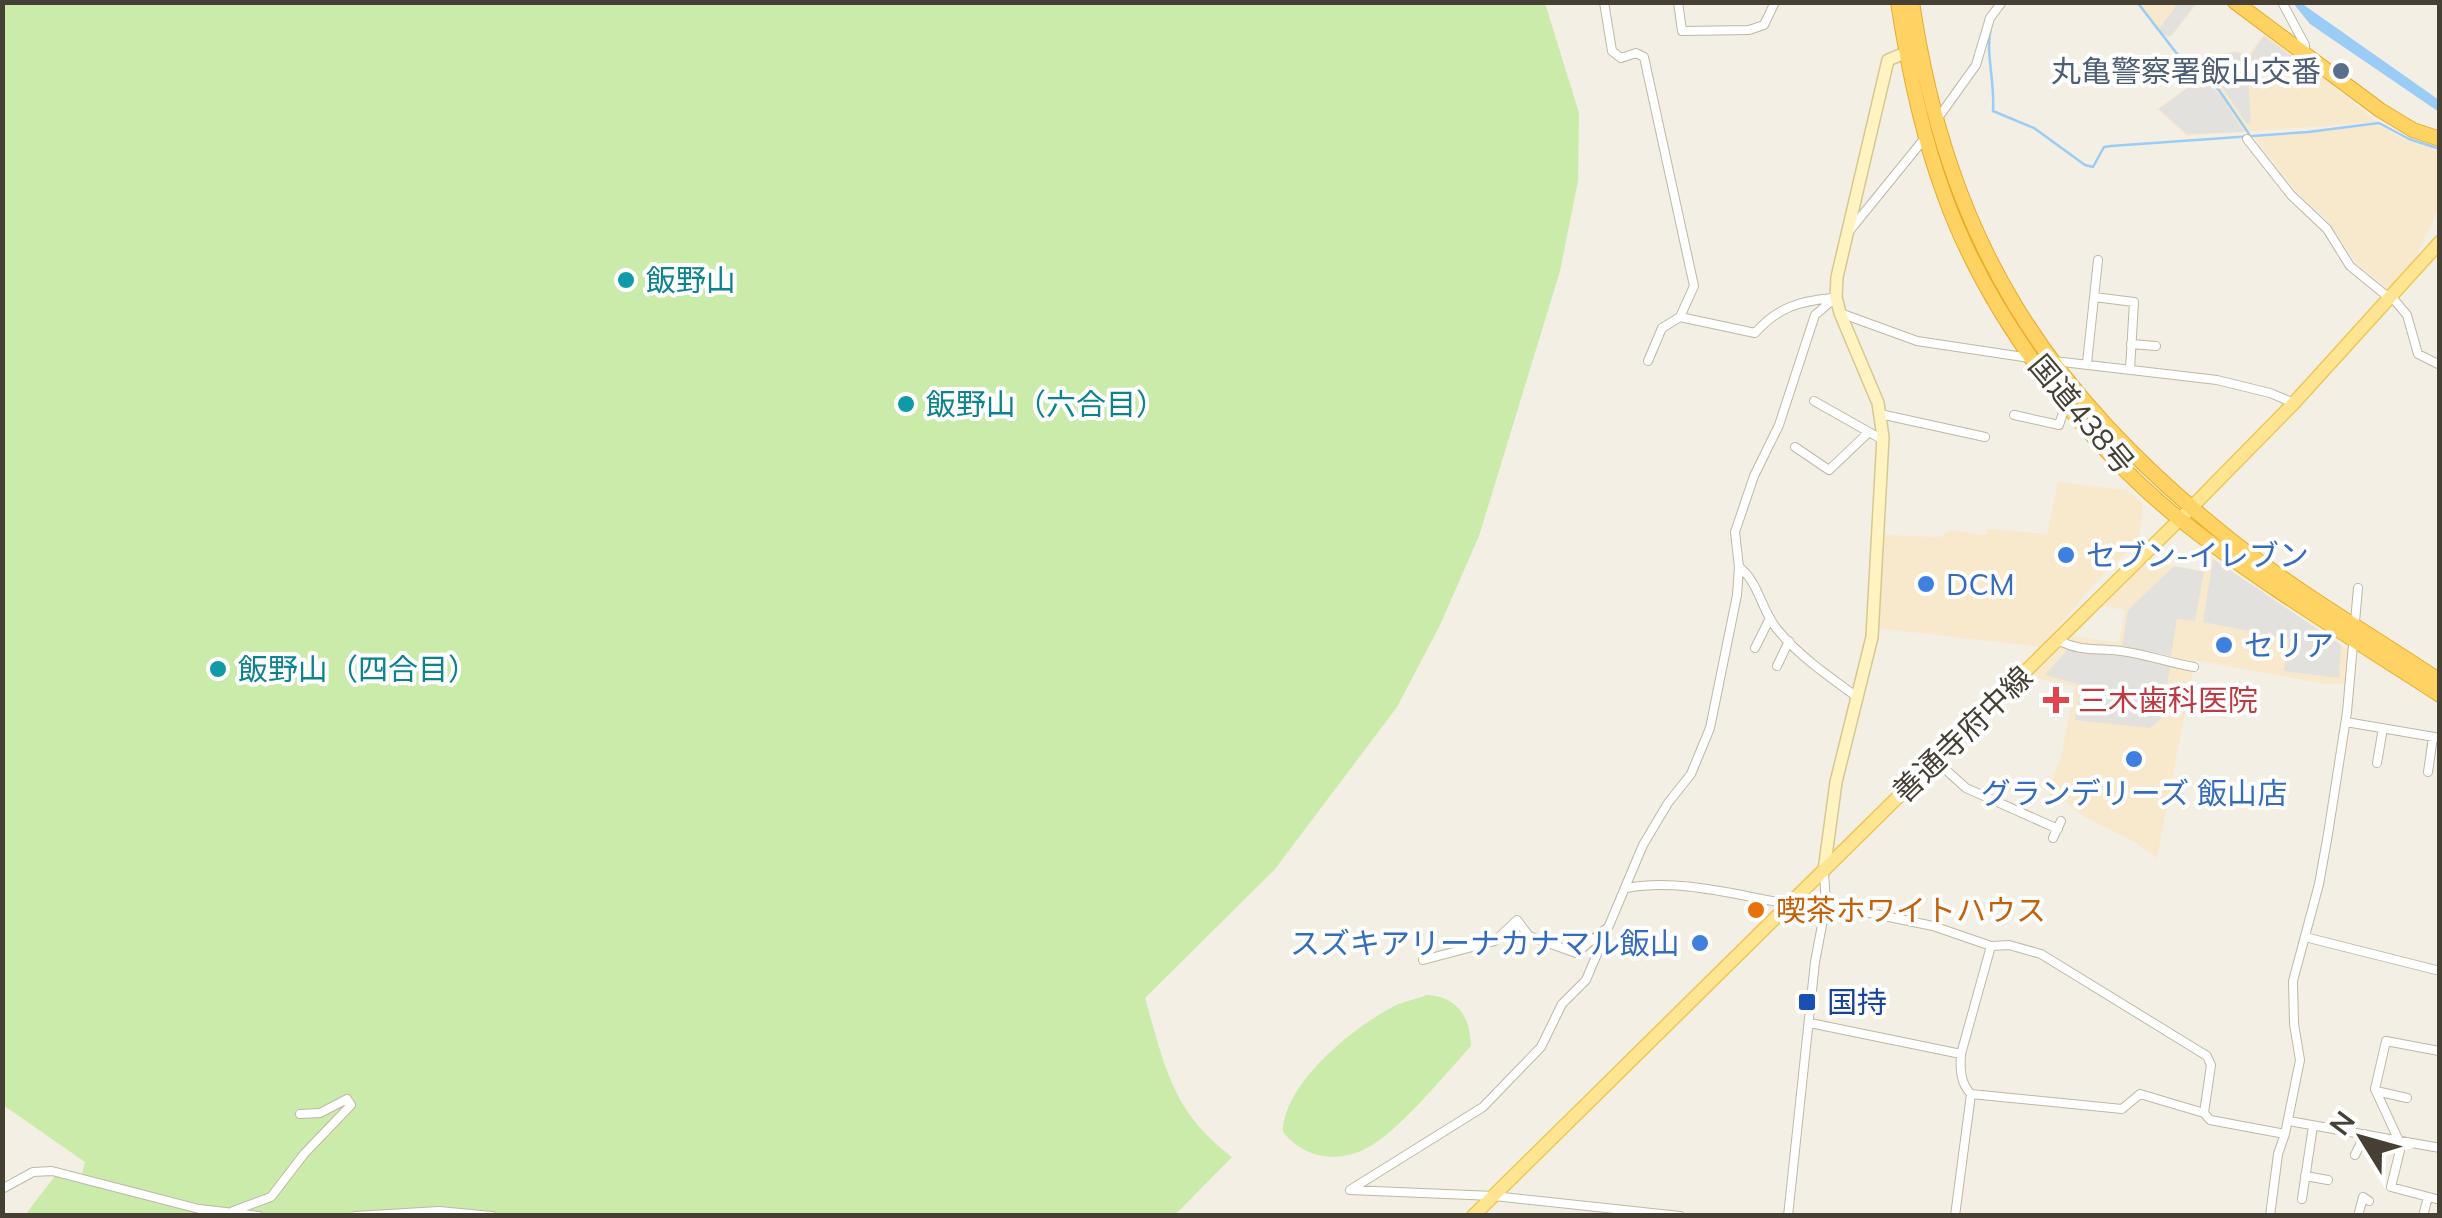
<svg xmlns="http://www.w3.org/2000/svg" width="2442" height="1218" font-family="Mulish,'Noto Sans JP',sans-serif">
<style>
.commercial{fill:#f8e8cc}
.green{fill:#caeba9}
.parking{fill:#e3e1dd}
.water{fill:#9accf6}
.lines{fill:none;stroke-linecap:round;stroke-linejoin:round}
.stream{stroke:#9accf6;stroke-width:2.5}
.street-casing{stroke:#bfb8a6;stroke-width:10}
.secondary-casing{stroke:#d7c88f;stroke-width:14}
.primary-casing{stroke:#edc858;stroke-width:15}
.highway-casing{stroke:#e9ac28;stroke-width:16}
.street{stroke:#fff;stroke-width:8}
.secondary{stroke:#fff3c2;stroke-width:11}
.primary{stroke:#ffe591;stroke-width:12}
.highway{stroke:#ffd363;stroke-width:14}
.service-dot{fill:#5c6f8a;stroke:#fff;stroke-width:4}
.culture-dot{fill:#0f9aa8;stroke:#fff;stroke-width:4}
.shop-dot{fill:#3f7fe0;stroke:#fff;stroke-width:4}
.health-dot{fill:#e0444e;stroke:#fff;stroke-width:4}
.food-dot{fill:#e8710a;stroke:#fff;stroke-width:4}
.transit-dot{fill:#1a4fb4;stroke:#fff;stroke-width:4}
.labels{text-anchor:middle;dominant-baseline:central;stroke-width:8;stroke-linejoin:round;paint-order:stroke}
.service-label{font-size:30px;fill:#4e5e75;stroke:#fff;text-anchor:end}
.culture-label{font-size:30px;fill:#0d838f;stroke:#fff;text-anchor:start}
.street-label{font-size:30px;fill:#463f33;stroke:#fff}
.shop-label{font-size:30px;fill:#366cbe;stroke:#fff;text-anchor:start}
.health-label{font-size:30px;fill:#be3a42;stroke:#fff;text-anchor:start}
.food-label{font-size:30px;fill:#c56008;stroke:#fff;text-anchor:start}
.transit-label{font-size:30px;fill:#164399;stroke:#fff;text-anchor:start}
</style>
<rect width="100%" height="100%" fill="#f3efe4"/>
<path class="commercial" d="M 2138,3 L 2198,3 L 2171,37 L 2162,37 Z
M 2264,34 L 2306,64 L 2377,122 L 2187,136 L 2157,109 L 2204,76 L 2192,65 L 2201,59 L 2235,51 L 2249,54 Z
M 2380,125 L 2398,137 L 2440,151 L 2439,207 L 2415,258 L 2388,289 L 2358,265 L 2327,220 L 2296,191 L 2255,138 Z
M 2058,482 L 2127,490 L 2143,504 L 2139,540 L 2092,586 L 2042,647 L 1877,628 L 1883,535 L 1940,537 L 1950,530 L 1986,535 L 1987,529 L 2047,534 Z
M 2207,554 L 2348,650 L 2346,684 L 2326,684 L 2195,660 L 2157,858 L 2135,842 L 2085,817 L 2062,799 L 2049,796 L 2053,775 L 2060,762 L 2075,687 L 2032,677 L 2074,636 L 2119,643 L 2125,610 L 2104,606 L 2148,561 L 2204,572 Z"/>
<path class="green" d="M 2,3 L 1545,3 L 1579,113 L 1578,181 L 1560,271 L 1479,536 L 1440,625 L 1397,707 L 1275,869 L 1145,998 C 1165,1067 1172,1112 1232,1157 L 1174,1216 L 25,1215 L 55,1176 L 80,1182 L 85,1162 L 3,1105 Z
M 1427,995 C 1458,997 1470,1017 1471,1046 C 1445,1074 1395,1137 1361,1151 C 1332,1163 1302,1156 1283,1132 C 1284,1084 1349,1031 1389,1009 C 1400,1002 1414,1000 1427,995 Z"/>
<path class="parking" d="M 2172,3 L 2196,3 L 2171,36 L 2163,35 L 2159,29 L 2176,6 Z
M 2264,36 L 2304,65 L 2301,70 L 2267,73 L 2266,65 L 2247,67 L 2251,123 L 2247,124 L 2220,84 L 2198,67 L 2206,59 L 2235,52 L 2250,56 Z
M 2202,77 L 2221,96 L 2244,132 L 2187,134 L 2159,109 Z
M 2213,559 L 2341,645 L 2339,678 L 2284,671 L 2289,639 L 2203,622 Z
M 2174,566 L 2204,572 L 2195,621 L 2177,619 L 2171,656 L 2122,646 L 2128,610 Z
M 2068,649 L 2117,655 L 2170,666 L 2162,718 L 2150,728 L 2075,720 L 2081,685 L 2045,675 Z"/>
<path class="water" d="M 2293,3 L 2301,3 L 2439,100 L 2439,112 L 2310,24 Z"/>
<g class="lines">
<path class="stream" d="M 2137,2 L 2181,59 L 2219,90 L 2249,134
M 1991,27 C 1985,54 1995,79 1993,111 L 2034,128 L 2085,165 L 2093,167 L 2104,147 L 2111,146 L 2308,132 L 2379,123 L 2409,139 L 2440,149"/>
<g class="street-casing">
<path id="street" d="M 1604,2 L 1612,51 L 1621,58 L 1636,53 L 1644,57 L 1694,286 L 1680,317 L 1662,328 L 1648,361
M 1678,2 L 1682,31 L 1749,30 L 1764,25 L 1775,2
M 2282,2 L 2305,45 L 2305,53
M 1938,118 L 1976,65 L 1990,18 L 2002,2
M 2247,139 L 2291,195 L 2327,229 L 2350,266 L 2388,297
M 1851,229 L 1924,139
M 2391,296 L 2407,315 L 2418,354 L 2440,365
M 2094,297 L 2134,302 L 2130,369
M 1840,313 L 1917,341 L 2030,358
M 1680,317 L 1755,333 C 1777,308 1799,301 1832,298
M 2131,344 L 2156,346
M 2054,361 L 2217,380 L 2270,393 L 2294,403
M 2087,363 L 2098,260
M 1814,401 L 1883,440
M 1880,414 L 1985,437
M 2014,415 L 2059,425 L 2065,406
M 1795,447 L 1829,470 L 1869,432
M 1739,567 C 1759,582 1761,610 1777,629 C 1799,656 1828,676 1857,697
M 2058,640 C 2080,652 2097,648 2121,651 C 2145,654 2169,663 2194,667
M 1755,648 L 1770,618
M 1777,666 L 1789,641
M 2346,722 L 2440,738
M 1935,760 L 1966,788 L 2058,829
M 2377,763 L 2383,728
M 2428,772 L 2433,737
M 2053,838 L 2061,821
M 1627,888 C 1680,878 1738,896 1790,904
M 1826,904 L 1933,926 L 1991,946 L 2009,945 L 2041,954 L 2207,1056 L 2211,1065 L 2204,1113
M 2305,937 L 2440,971
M 1991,946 L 1961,1054 C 1960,1068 1960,1083 1971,1094 L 2122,1109 L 2140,1094 L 2204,1113 L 2210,1120 L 2285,1134 L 2300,1060 L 2294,1024 L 2293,981 L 2319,884 L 2328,834 L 2347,712 L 2358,588
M 1423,960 L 1495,941 L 1517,920 L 1529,936 L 1576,953 L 1607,928
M 1810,1023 L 1961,1054
M 2376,1091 L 2407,1098
M 2289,1121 L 2440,1148
M 2399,1141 L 2375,1089 L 2386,1041 L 2439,1051
M 2402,1142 L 2391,1187 L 2440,1200
M 2355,1155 L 2365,1134
M 2305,1176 L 2328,1180
M 2,1189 L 33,1172 L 52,1171 L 199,1209 L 259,1216
M 2302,1199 L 2313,1126
M 233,1211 L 271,1197 L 304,1154 L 351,1105 L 347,1099 L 320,1113 L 300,1114
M 355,1216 L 439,1211 L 492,1216
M 1680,1216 L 1494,1196 L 1350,1190 L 1483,1107 L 1541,1047 L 1562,1004 L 1586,980 L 1643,845 L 1668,803 L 1691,774 L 1710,728 L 1737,595 L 1739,567 L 1735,532 L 1754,476 L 1779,425 L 1815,315 L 1836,297
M 1788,1216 L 1815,962 L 1826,904 L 1824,873
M 1955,1216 L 1971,1094
M 2270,1216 L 2278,1154 L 2285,1134
M 2358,1216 L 2363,1197 L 2369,1201
M 2423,1216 L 2428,1197"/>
</g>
<g class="secondary-casing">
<path id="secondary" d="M 1824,871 L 1836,782 L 1872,637 L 1883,437 L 1878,403 L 1840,313 L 1836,297 L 1837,277 L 1888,60 L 1910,51"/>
</g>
<g class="primary-casing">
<path id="primary" d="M 1473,1216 L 2180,519 L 2294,403 L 2440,242"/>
</g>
<g class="highway-casing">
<path id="highway" d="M 1898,2 C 1908,67 1921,132 1944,194 C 1987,314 2082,441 2182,521 C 2263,585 2354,639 2440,695
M 1912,2 C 1948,242 2044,391 2232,541 C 2297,592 2371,635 2440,681
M 2235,2 L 2380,110 L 2413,130 L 2440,139"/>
</g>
<use href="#street" class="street"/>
<use href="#secondary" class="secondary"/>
<use href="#primary" class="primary"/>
<use href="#highway" class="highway"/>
</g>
<circle class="service-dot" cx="2341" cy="71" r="10"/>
<g class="culture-dot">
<circle cx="626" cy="280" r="10"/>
<circle cx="906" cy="404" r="10"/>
<circle cx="218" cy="669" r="10"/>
</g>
<g class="shop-dot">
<circle cx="2066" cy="555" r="10"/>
<circle cx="1926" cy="584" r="10"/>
<circle cx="2224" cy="645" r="10"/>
<circle cx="2134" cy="759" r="10"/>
<circle cx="1700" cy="943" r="10"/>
</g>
<path class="health-dot" d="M2051 685h10v10h10v10h-10v10h-10v-10h-10v-10h10z"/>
<circle class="food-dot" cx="1756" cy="910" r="10"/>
<rect class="transit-dot" x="1797" y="992" width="20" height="20" rx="5"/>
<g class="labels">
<g class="service-label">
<text x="2321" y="71">丸亀警察署飯山交番</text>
</g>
<g class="culture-label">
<text x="646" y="280">飯野山</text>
<text x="926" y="404">飯野山（六合目）</text>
<text x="238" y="669">飯野山（四合目）</text>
</g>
<g class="street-label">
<text transform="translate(2082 414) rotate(50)">国道438号</text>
<text transform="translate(1962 734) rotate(-44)">善通寺府中線</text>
</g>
<g class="shop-label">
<text x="2086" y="555">セブン-イレブン</text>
<text x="1946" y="584">DCM</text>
<text x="2244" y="645">セリア</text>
<text x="2134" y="793" text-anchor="middle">グランデリーズ 飯山店</text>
<text x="1680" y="943" text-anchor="end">スズキアリーナカナマル飯山</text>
</g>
<g class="health-label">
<text x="2078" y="700">三木歯科医院</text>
</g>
<g class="food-label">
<text x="1776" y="910">喫茶ホワイトハウス</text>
</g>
<g class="transit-label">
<text x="1827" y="1002">国持</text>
</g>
</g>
<rect width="2442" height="1218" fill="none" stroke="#463f33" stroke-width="10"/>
<g transform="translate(2362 1138) rotate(307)" stroke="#ffffff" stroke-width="8" paint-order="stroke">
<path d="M0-8L18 38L0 25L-18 38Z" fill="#463f33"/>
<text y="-15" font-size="28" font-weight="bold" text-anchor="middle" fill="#463f33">N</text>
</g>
</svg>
